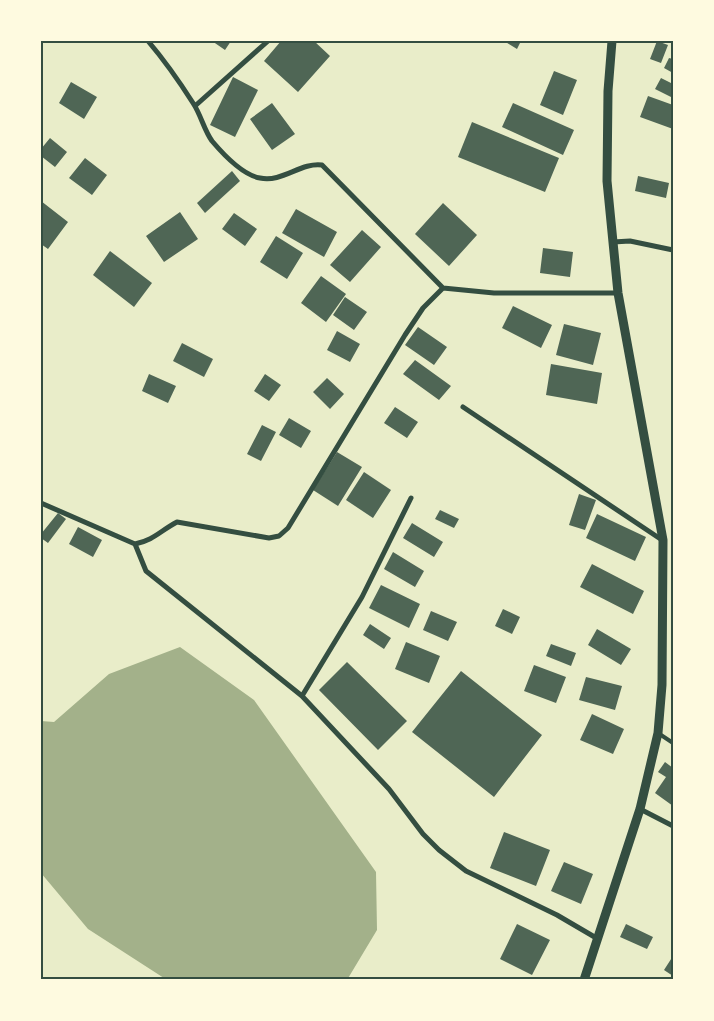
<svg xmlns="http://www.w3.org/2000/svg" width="714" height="1021" font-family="'Times New Roman',serif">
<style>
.water{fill:#a3b18a}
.building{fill:#4f6655}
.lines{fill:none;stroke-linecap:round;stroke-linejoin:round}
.service{stroke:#344e41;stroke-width:4}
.minor{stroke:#344e41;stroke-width:5}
.tertiary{stroke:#344e41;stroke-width:9}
.neatline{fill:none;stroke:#344e41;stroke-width:2}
</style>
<rect width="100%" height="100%" fill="#e9edc9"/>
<path class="water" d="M 180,647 L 254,700 L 376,872 L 377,930 L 347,980 L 167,980 L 88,929 L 41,873 L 41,721 L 54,722 L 109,674 Z"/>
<path class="building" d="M 212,41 L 231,41 L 225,50 Z
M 281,41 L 314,41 L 330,56 L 298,92 L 264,61 Z
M 504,41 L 521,41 L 517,49 Z
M 657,41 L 668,45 L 661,63 L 650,59 Z
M 669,58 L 673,59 L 673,73 L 664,68 Z
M 554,71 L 577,80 L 563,115 L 540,105 Z
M 233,77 L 258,90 L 235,137 L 210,125 Z
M 661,78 L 673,84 L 673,98 L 655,89 Z
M 71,82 L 97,97 L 84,119 L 59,103 Z
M 648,96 L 673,105 L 673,129 L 640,117 Z
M 272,103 L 295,134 L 272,150 L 250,119 Z
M 513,103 L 574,130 L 563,155 L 502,127 Z
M 472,122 L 559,158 L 545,192 L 458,157 Z
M 50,138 L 67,152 L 55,167 L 41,156 L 41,149 Z
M 85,158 L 107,175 L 92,195 L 69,178 Z
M 232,171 L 240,181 L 205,213 L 197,203 Z
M 638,176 L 669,183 L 666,198 L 635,191 Z
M 41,201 L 68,222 L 48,249 L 41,244 Z
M 443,203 L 477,235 L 449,266 L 415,234 Z
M 296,209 L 337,232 L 324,257 L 282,233 Z
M 180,212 L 198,239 L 164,262 L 146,236 Z
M 234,213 L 257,229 L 245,246 L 222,229 Z
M 362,230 L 381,247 L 350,282 L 330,265 Z
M 276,236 L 303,253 L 287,279 L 260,262 Z
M 543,248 L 573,252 L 570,277 L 540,273 Z
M 110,251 L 152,283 L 134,307 L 93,275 Z
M 321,276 L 346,294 L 326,322 L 301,303 Z
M 345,297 L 367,312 L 354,330 L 333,315 Z
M 513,306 L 552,325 L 541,348 L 502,328 Z
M 564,324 L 601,333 L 593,365 L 556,355 Z
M 418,327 L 447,347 L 434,365 L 405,345 Z
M 337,331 L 360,344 L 350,362 L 327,350 Z
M 182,343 L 213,359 L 204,377 L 173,361 Z
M 415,360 L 451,386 L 439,400 L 403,374 Z
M 551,364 L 602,373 L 597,404 L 546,395 Z
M 149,374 L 176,386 L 168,403 L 142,391 Z
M 265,374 L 281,385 L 269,401 L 254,391 Z
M 327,378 L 344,394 L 330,409 L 313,392 Z
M 395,407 L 418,422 L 407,438 L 384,423 Z
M 289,418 L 311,431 L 301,448 L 279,435 Z
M 262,425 L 276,432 L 261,461 L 247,454 Z
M 337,452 L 362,467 L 338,506 L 313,490 Z
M 364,472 L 391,490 L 373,518 L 346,500 Z
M 579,494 L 596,500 L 585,530 L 569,525 Z
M 440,510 L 459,519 L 454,528 L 435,519 Z
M 58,513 L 66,519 L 48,543 L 41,538 L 41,534 Z
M 597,514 L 646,537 L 635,561 L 586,538 Z
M 412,523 L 443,542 L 434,557 L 403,538 Z
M 78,527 L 102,540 L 93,557 L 69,544 Z
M 393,552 L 424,571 L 415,587 L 384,569 Z
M 592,564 L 644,591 L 633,614 L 580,587 Z
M 381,585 L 420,604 L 409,628 L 369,608 Z
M 503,609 L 520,617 L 512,634 L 495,626 Z
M 431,611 L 457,622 L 448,641 L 423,630 Z
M 370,624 L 391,638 L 384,649 L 363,635 Z
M 597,629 L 631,649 L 621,665 L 588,645 Z
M 406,642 L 440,656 L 429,683 L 395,669 Z
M 551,644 L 576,653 L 571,666 L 546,656 Z
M 347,662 L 407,721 L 378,750 L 319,690 Z
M 534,665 L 566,677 L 556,703 L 524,691 Z
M 461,671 L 542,735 L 494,797 L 412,732 Z
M 586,677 L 622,686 L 615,710 L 579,700 Z
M 592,714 L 624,729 L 613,754 L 580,740 Z
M 665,762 L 673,768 L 673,806 L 655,793 L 666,777 L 658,772 Z
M 504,832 L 550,850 L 536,886 L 490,868 Z
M 564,862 L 593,874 L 581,904 L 551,891 Z
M 517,924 L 550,940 L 532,975 L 500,959 Z
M 626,924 L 653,937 L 647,949 L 620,937 Z
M 673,956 L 673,976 L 664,970 Z"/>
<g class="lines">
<path class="service" d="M 658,733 L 673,743"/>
<path class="minor" d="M 148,41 C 165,61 179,81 193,103 C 201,115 204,130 212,141 C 223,154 243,175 260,178 C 282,183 301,162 322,165 L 443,288 L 494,293 L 618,293
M 195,106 L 268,41
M 613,242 L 630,241 L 673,250
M 463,407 L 662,540
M 41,503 L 135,544 C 154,540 160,531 177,522 L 269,538 L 279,536 L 288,528 L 405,335 L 423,308 L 443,288
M 135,544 L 146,571 L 302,696 L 389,789 L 423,834 L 439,850 L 466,871 L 557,915 L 598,939
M 302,696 L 362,597 L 411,498
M 640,809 L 673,826"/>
<path class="tertiary" d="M 584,980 L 640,809 L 658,733 L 662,685 L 663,540 L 618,293 L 607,181 L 608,91 L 612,41"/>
</g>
<rect width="714" height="1021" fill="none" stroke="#fefae0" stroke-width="85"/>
<rect x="42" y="42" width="630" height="936" class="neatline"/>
</svg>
